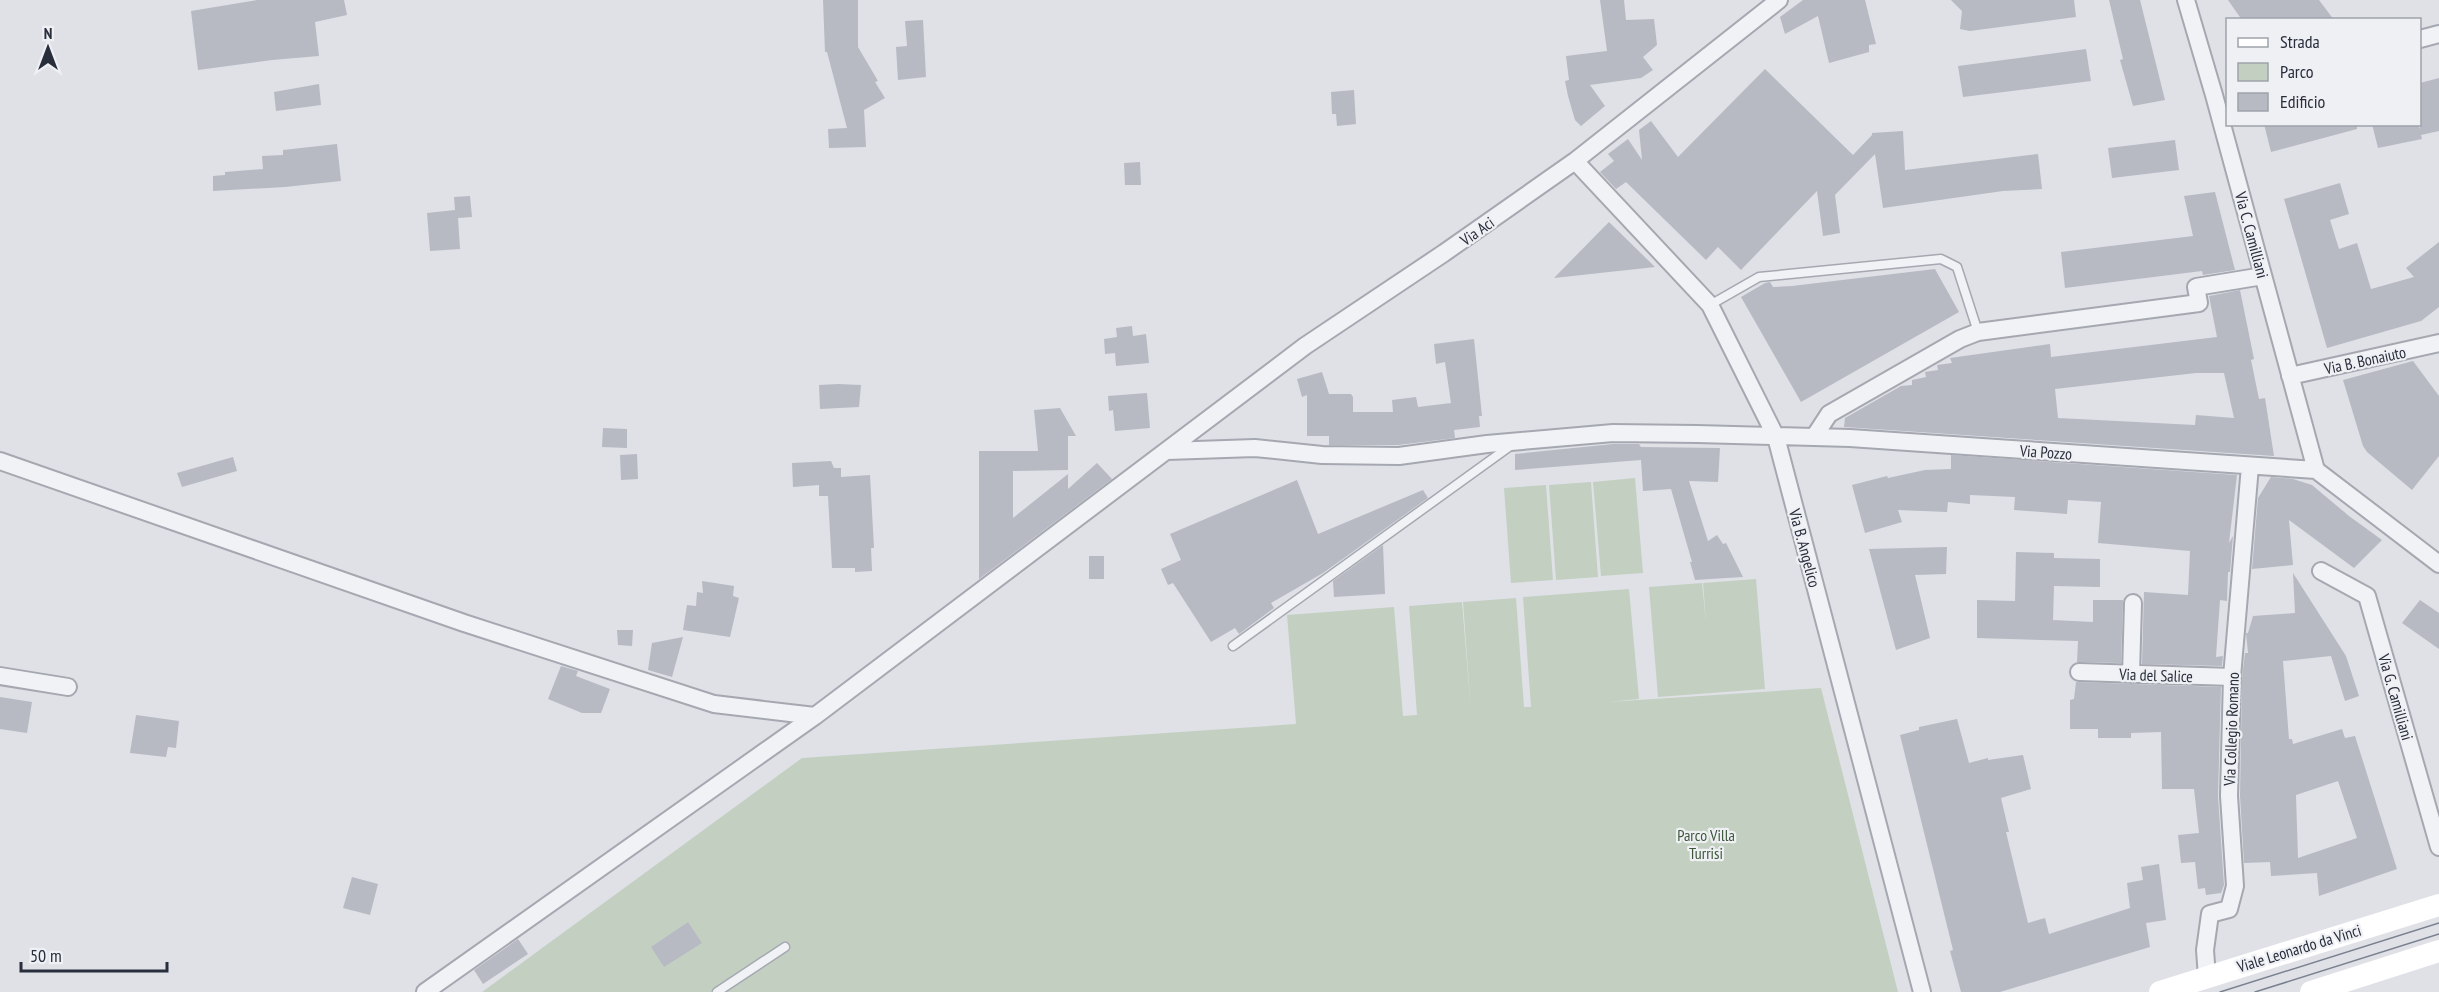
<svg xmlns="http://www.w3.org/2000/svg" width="2439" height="992" font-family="'PT Sans Narrow',sans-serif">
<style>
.green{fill:#c3d0c1}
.building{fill:#b7bac3;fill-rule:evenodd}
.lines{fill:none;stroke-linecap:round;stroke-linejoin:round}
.lane-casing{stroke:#a5a8b0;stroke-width:11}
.street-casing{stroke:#a5a8b0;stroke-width:20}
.lane{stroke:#f1f2f5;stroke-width:8}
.street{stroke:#f1f2f5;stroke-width:16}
.secondary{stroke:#fff;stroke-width:22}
.tram{stroke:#7a808f;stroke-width:1.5}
.labels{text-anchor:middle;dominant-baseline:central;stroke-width:4.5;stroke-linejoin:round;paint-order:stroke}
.street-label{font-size:16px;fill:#292e3c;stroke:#eef0f4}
.park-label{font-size:16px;fill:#3b5638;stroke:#eef0f4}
</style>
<rect width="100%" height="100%" fill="#dfe1e7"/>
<path class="green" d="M 1635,478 L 1643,573 L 1601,576 L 1593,482 Z
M 1591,482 L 1598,577 L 1556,580 L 1549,485 Z
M 1546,485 L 1553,580 L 1511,583 L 1504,488 Z
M 1756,579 L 1765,689 L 1658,697 L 1649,587 L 1702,583 L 1706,622 L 1703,583 Z
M 1629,589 L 1639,699 L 1608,702 L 1821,688 L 1898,992 L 482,992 L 802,758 L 1296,724 L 1287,615 L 1394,607 L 1403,716 L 1417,715 L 1409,606 L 1462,602 L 1471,712 L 1463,602 L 1516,598 L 1524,707 L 1531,707 L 1523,597 Z"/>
<path class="building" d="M 257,0 L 344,0 L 347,15 L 315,22 L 319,56 L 272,60 L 198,70 L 191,11 Z
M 823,0 L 858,0 L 858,47 L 878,81 L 875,82 L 885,98 L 864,110 L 866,147 L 829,148 L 828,129 L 847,128 L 827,52 L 825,52 Z
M 1600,0 L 1624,0 L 1626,20 L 1654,19 L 1657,45 L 1643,57 L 1653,70 L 1641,78 L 1590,85 L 1605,106 L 1581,126 L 1575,120 L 1568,96 L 1565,81 L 1569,80 L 1566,56 L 1607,51 Z
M 1803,0 L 1865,0 L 1876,44 L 1869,45 L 1869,52 L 1829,63 L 1818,16 L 1785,34 L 1780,17 Z
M 1951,0 L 2074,0 L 2076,17 L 1970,31 L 1960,29 L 1962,11 Z
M 2109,0 L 2140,0 L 2165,100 L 2133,106 L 2120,60 L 2123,59 Z
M 2228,0 L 2319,0 L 2334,20 L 2242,20 Z
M 923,20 L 926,77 L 898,80 L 896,47 L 907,46 L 905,21 Z
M 2086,49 L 2091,81 L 1963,97 L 1958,66 Z
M 1765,69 L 1853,155 L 1872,135 L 1872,133 L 1903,131 L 1905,170 L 2038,154 L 2042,189 L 2003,191 L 1883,208 L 1875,154 L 1835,195 L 1840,233 L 1823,236 L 1817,191 L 1741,270 L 1718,247 L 1706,260 L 1626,182 L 1616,189 L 1600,172 L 1614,161 L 1608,154 L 1628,139 L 1642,160 L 1639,130 L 1651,121 L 1678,157 Z
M 2439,78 L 2439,131 L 2421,135 L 2422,139 L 2378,148 L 2372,124 L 2418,124 L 2420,129 L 2420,83 Z
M 319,84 L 321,105 L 276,111 L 274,92 Z
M 1354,90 L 1356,124 L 1337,126 L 1336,114 L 1332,114 L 1331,92 Z
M 2264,124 L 2357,124 L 2357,129 L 2271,152 Z
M 2175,140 L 2179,170 L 2112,178 L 2108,148 Z
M 337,144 L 341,181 L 285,187 L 213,191 L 213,176 L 225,175 L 225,172 L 263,169 L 262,156 L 283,155 L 283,150 Z
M 1140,162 L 1141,185 L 1125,185 L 1124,163 Z
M 2340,183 L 2349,214 L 2330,220 L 2339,249 L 2357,243 L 2371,289 L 2414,277 L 2406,268 L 2439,242 L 2439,307 L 2421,321 L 2327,348 L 2284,199 Z
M 2215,192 L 2235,270 L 2203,275 L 2202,271 L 2065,288 L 2061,252 L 2193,236 L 2184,196 Z
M 470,196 L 472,217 L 458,218 L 460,249 L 430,251 L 427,213 L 455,210 L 454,197 Z
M 1609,222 L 1655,267 L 1554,278 L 1603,228 Z
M 1935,269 L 1959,312 L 1801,402 L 1741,297 L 1765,283 L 1770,282 L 1773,287 L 1792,286 Z
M 2240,290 L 2254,359 L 2251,360 L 2259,399 L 2265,398 L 2274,456 L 1844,427 L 1845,418 L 1901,386 L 1912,385 L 1912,380 L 1926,377 L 1925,372 L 1938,370 L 1937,365 L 1952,363 L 1950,358 L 2050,344 L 2051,357 L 2217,337 L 2209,296 ZM 2196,373 L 2224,373 L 2234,418 L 2196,415 L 2195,425 L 2058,418 L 2055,389 Z
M 1132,326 L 1133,336 L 1146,334 L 1149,363 L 1116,366 L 1115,353 L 1105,354 L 1104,339 L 1117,337 L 1116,328 Z
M 1474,339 L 1482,416 L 1479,416 L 1480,427 L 1454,430 L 1455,438 L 1398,445 L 1329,445 L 1329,436 L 1307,436 L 1307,395 L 1302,397 L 1297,379 L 1322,372 L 1329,394 L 1351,394 L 1353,397 L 1353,412 L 1393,412 L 1392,400 L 1416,397 L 1418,407 L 1451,403 L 1445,362 L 1436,364 L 1434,344 Z
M 2413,361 L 2439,396 L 2439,456 L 2412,490 L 2367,452 L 2363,446 L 2343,380 Z
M 838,384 L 861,385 L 859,407 L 820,409 L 819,385 Z
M 1147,393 L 1150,428 L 1115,431 L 1113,410 L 1109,411 L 1108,396 Z
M 1060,408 L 1076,436 L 1068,436 L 1068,470 L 1013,471 L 1013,518 L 1068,474 L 1068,489 L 1097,463 L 1112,479 L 979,579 L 979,451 L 1038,451 L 1034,410 Z
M 603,428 L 627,429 L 627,448 L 602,447 Z
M 1613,444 L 1639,444 L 1641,447 L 1720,448 L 1718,482 L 1689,481 L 1708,541 L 1717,535 L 1723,544 L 1726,543 L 1743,577 L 1695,580 L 1690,562 L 1692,562 L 1671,489 L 1643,491 L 1641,460 L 1515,470 L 1515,454 Z
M 637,454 L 638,479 L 621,480 L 620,455 Z
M 1951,455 L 2237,475 L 2229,543 L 2233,536 L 2230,572 L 2228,572 L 2227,601 L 2220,600 L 2216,657 L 2223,656 L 2222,666 L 2142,664 L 2144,592 L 2188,595 L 2190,551 L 2098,543 L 2101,502 L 2068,500 L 2067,514 L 2014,510 L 2015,497 L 1970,495 L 1970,504 L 1948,502 L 1947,512 L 1898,510 L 1902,522 L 1865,533 L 1852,485 L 1887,476 L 1888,478 L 1925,470 L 1951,469 Z
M 233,457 L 237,471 L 182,487 L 177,473 Z
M 831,461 L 834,468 L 841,468 L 841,477 L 870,475 L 874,548 L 871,548 L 872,571 L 855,572 L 855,568 L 832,568 L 828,496 L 819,496 L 819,485 L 793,487 L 792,463 Z
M 2271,477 L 2293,479 L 2312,485 L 2349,516 L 2382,540 L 2354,568 L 2289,520 L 2293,565 L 2252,569 L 2258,498 Z
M 1297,480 L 1318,534 L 1423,490 L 1428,498 L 1323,573 L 1271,603 L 1274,608 L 1239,634 L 1235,628 L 1211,642 L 1173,583 L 1168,585 L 1161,569 L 1181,560 L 1170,534 Z
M 1383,545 L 1385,594 L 1334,597 L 1333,581 Z
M 1947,547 L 1946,574 L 1915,575 L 1930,638 L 1896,650 L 1869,549 Z
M 2016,552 L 2054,553 L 2054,558 L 2100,559 L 2100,587 L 2054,586 L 2053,620 L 2093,622 L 2093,600 L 2123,600 L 2121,663 L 2077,662 L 2078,641 L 1977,638 L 1977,600 L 2015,601 Z
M 1089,556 L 1104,556 L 1104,579 L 1089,579 Z
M 2293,573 L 2346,656 L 2359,696 L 2345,701 L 2331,656 L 2283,661 L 2289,739 L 2292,739 L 2293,744 L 2342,729 L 2345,738 L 2355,736 L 2397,869 L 2319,896 L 2317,873 L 2271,876 L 2270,862 L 2244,863 L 2240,796 L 2242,678 L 2245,653 L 2248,653 L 2246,633 L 2248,633 L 2253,616 L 2295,613 ZM 2338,781 L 2357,838 L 2298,858 L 2296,795 Z
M 702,581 L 734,586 L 733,596 L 739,598 L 730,637 L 683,630 L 687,605 L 696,606 L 697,592 L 703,593 Z
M 2420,600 L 2439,613 L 2439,649 L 2402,623 Z
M 617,630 L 633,630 L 632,646 L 618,645 Z
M 683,637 L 672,677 L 648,670 L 652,643 Z
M 561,666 L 578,671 L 576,676 L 610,689 L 601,713 L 582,713 L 548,699 Z
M 2076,682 L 2221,687 L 2218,796 L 2224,885 L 2221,893 L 2206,895 L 2205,888 L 2198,889 L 2195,862 L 2181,863 L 2178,835 L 2199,833 L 2194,789 L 2162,789 L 2161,732 L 2131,733 L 2131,738 L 2098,738 L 2098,729 L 2070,729 L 2070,700 L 2074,699 Z
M 0,697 L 32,702 L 27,733 L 0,729 Z
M 136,715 L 179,721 L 176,748 L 168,747 L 166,757 L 130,753 Z
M 1957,719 L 1969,763 L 1988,758 L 1988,760 L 2023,755 L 2031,789 L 2001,798 L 2009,832 L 2006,832 L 2028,923 L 2045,918 L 2049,934 L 2130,908 L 2127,883 L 2143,880 L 2141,867 L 2159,864 L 2166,920 L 2146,923 L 2150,947 L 2000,992 L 1961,992 L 1950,951 L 1953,950 L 1900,735 L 1919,730 L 1919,727 Z
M 352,877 L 378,884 L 370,915 L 343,908 Z
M 688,922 L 702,943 L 664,967 L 651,947 Z
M 518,939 L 528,954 L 483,984 L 474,970 Z"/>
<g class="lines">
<g class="lane-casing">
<path id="lane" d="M 1710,305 L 1759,277 L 1941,259 L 1957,267 L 1978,332
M 1233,646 L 1513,444
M 717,992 L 785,947"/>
</g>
<g class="street-casing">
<path id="street" d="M 2186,0 L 2214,95 L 2316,470
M 2420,39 L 2439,34
M 1575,161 L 1710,305 L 1776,437 L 1922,992
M 2290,376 L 2439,343
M 1814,437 L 1829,414 L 1960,339 L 1978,332 L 2199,303 L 2196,287 L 2263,276
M 1167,451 L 1255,448 L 1322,455 L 1399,456 L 1487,444 L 1613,433 L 1697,434 L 1850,438 L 2316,470
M 0,461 L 464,623 L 714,704 L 815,716 L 1305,346 L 1444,253 L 1575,161 L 1779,0
M 2316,470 L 2439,564
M 2321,571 L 2367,596 L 2439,847
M 2079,672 L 2232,677
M 2131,674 L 2133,603
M 0,676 L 68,687
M 2207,977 L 2205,950 L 2210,914 L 2229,909 L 2235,886 L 2229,796 L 2232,677 L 2250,466
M 425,992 L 815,716"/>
</g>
<use href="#lane" class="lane"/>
<use href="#street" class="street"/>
<path class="secondary" d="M 2160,992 L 2439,905
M 2311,992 L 2439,951"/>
<path class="tram" d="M 2220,992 L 2439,923
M 2255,992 L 2439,934"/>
</g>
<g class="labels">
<g class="street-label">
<text transform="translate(1477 231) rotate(-35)">Via Aci</text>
<text transform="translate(2252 235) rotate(75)">Via C. Camilliani</text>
<text transform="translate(2365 360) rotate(-12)">Via B. Bonaiuto</text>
<text transform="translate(2046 452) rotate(4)">Via Pozzo</text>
<text transform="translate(1805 548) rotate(75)">Via B. Angelico</text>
<text transform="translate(2156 675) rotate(2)">Via del Salice</text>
<text transform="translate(2396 697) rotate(74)">Via G. Camilliani</text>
<text transform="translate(2231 729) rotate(-88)">Via Collegio Romano</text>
<text transform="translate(2299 948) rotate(-17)">Viale Leonardo da Vinci</text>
</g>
<g class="park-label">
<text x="1706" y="835">Parco Villa<tspan x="1706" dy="18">Turrisi</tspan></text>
</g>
</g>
<rect x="2226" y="18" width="195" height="108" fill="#eef0f4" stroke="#9fa2aa" stroke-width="1.5"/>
<rect x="2238" y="38" width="30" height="9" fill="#ffffff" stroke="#9fa2aa" stroke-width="1.5"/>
<text x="2280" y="48" font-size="18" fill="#292e3c">Strada</text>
<rect x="2238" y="63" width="30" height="18" fill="#c3d0c1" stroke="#9fa2aa" stroke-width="1.5"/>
<text x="2280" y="78" font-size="18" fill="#292e3c">Parco</text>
<rect x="2238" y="93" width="30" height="18" fill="#b7bac3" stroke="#9fa2aa" stroke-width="1.5"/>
<text x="2280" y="108" font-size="18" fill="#292e3c">Edificio</text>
<g transform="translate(48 48)" stroke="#eef0f4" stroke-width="4.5" paint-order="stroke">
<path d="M0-4.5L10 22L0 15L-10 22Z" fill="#292e3c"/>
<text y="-9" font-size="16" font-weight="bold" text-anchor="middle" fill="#292e3c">N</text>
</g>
<path d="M21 962v9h146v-9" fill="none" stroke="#292e3c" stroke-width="3"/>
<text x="30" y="962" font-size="18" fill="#292e3c" stroke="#eef0f4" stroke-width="4.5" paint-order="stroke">50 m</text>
</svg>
